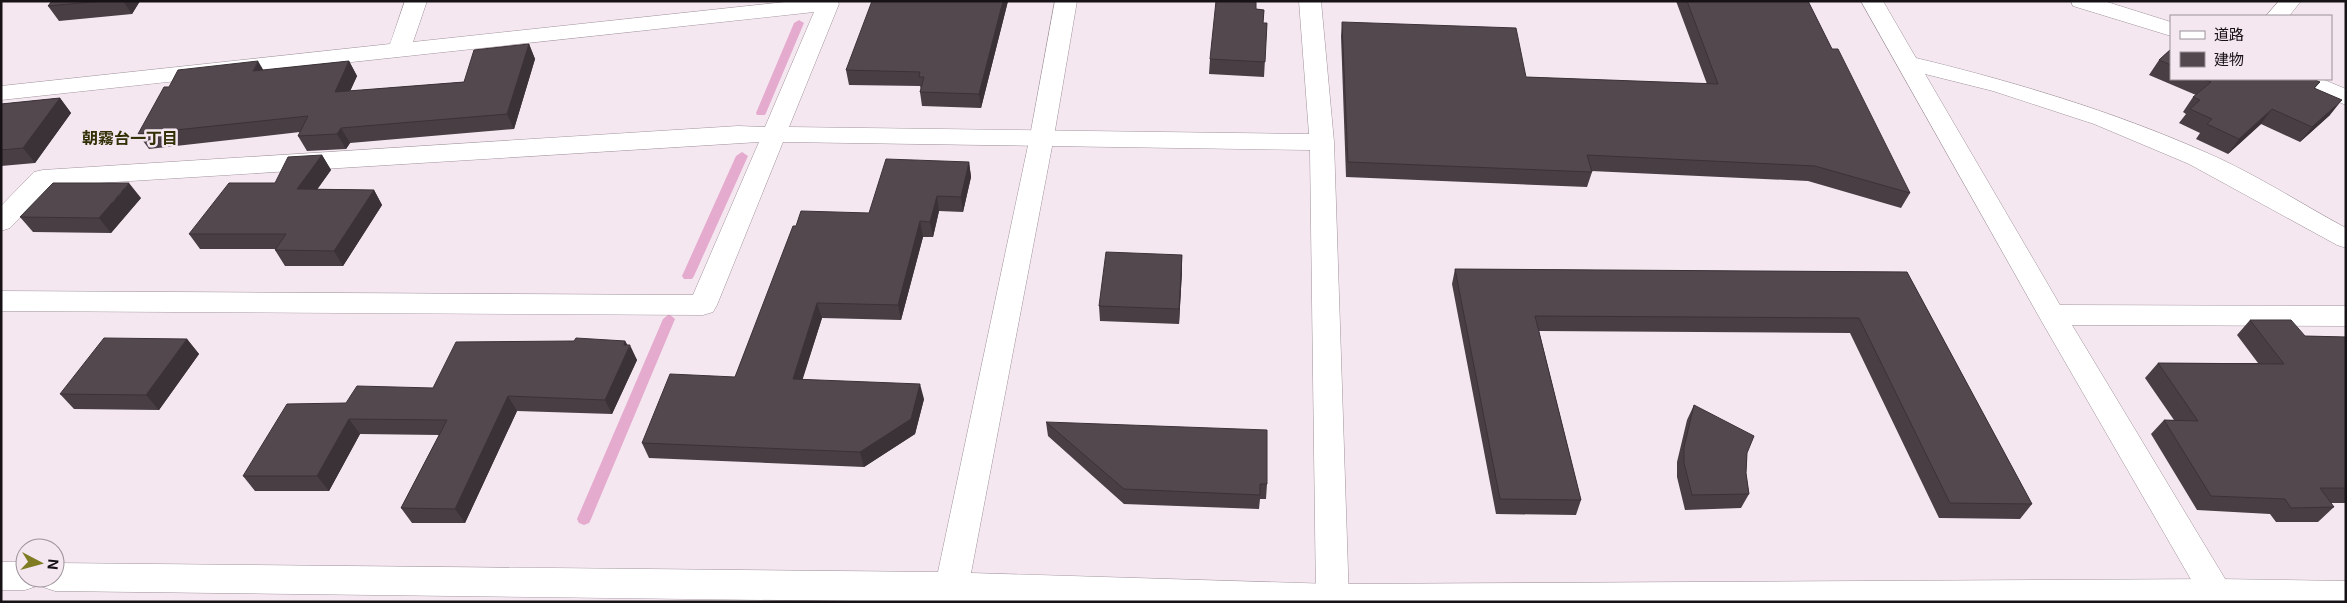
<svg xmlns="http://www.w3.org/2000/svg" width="2347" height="603" font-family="Inter,'Noto Sans JP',sans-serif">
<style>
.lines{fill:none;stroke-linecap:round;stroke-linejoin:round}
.stream{fill:#e4abcf;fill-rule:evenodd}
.minor-casing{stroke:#9f929a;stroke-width:1}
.tertiary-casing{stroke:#9f929a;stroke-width:1}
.minor{fill:#fff;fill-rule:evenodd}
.tertiary{fill:#fff;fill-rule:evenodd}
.wall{fill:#483e44}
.shaded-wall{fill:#3b3237}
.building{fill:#54484f;stroke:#3b3237}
.labels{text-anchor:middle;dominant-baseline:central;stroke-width:5;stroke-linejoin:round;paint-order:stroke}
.neighbourhood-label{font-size:16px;font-weight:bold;fill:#312f04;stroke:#f5e7f0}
</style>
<rect width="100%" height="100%" fill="#f5e7f0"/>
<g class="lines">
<path class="stream" d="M 799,20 L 804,23 L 766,113 L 765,115 L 757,115 L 756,113 L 794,23 Z
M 742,152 L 748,156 L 694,276 L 692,279 L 684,279 L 682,276 L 736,156 Z
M 669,314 L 675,319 L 591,519 L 589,523 L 584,525 L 579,523 L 577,519 L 663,319 Z"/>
<g class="minor-casing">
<path id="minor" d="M 405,1 L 427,1 L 413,42 L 794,1 L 837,1 L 839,4 L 789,127 L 1309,134 L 1299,1 L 1321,1 L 1334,142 L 1349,602 L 1317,602 L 1316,599 L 1310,150 L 783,142 L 717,305 L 713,312 L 703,315 L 1,311 L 1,291 L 693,295 L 759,142 L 50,186 L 10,228 L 1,231 L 1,206 L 34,172 L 43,170 L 738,126 L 765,127 L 814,12 L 1,100 L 1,86 L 390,44 Z
M 1861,1 L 1883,1 L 1916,58 C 2015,82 2112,111 2205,152 C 2252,172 2300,203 2346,228 L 2346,248 L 2337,245 L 2189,164 L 2094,124 L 1993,91 L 1925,74 L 2060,305 L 2346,306 L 2346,326 L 2072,325 L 2239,602 L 2204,602 L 2042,322 Z
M 2071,1 L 2104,1 L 2171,22 L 2171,36 L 2073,6 Z
M 2279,1 L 2301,1 L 2289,16 L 2266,16 Z
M 2292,79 L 2322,79 L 2346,89 L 2346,105 L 2295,84 Z"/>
</g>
<g class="tertiary-casing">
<path id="tertiary" d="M 1055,1 L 1077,1 L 1054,136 L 971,573 L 1333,584 L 2218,579 L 2346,581 L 2346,602 L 932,602 L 55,591 L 43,587 L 40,580 L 37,586 L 25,590 L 1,590 L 1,562 L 25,562 L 25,578 L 55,578 L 55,563 L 938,572 L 1030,136 Z"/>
</g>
<use href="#minor" class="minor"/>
<use href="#tertiary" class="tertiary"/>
</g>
<path class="wall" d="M 52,1 L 140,1 L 132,14 L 59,21 L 48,6 Z
M 1008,1 L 981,108 L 922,106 L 920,92 L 921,89 L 920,86 L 849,85 L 846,70 Z
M 1676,1 L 1808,1 L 1832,49 L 1910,193 L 1901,208 L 1808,181 L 1591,171 L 1592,172 L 1587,187 L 1346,177 L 1341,36 L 1342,22 L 1526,77 L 1707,84 Z
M 1256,9 L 1264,10 L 1263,23 L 1267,23 L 1264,77 L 1209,74 L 1210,59 Z
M 529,44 L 535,59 L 514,129 L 350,143 L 346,149 L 307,151 L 298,136 L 300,132 L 149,149 L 138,134 L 264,70 L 349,61 L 357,76 L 350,91 L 464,82 Z
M 2171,49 L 2171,79 L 2313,79 L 2320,82 L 2315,88 L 2330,115 L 2300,142 L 2261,124 L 2228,154 L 2196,139 L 2200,133 L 2179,123 L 2186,114 L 2183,112 L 2193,97 L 2196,95 L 2149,75 L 2159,60 Z
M 60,98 L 71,113 L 35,163 L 1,166 L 1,104 Z
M 322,155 L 331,170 L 317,189 L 374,190 L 382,205 L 343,266 L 285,266 L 275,250 L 275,249 L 200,249 L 189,234 Z
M 969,162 L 971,177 L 963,212 L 939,211 L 933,237 L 923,237 L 901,320 L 822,318 L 802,380 L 924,399 L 915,434 L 864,467 L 649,458 L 642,443 L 735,377 L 796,226 L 869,213 Z
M 141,198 L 111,233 L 33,232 L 20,217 Z
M 1182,255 L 1182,271 L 1179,324 L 1100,321 L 1099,306 Z
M 1455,269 L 1907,272 L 2032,504 L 2020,519 L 1939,518 L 1850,333 L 1539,331 L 1581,500 L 1576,515 L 1496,514 L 1452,284 Z
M 2250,320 L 2305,336 L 2346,337 L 2346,503 L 2330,503 L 2334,507 L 2318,522 L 2276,522 L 2270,514 L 2197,510 L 2151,434 L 2164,420 L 2174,420 L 2145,378 L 2158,363 L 2258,363 L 2237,335 Z
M 187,339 L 199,354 L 159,410 L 74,409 L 60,394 Z
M 574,341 L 625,341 L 637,360 L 612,414 L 517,411 L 465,523 L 412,523 L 401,508 L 439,435 L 360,434 L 329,491 L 255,491 L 243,476 L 346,403 L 433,388 Z
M 1694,405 L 1747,453 L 1746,473 L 1749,494 L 1741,508 L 1685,510 L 1677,477 L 1677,462 L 1687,420 Z
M 1046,422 L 1267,484 L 1266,499 L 1260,499 L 1259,509 L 1124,504 L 1048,436 Z"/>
<path class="shaded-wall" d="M 123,1 L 140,1 L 132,14 Z
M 1003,1 L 1008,1 L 981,108 L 979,94 Z
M 529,44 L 535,59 L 514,129 L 507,114 Z
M 258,61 L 267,76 L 253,71 Z
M 349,61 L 357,76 L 343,107 L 335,92 Z
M 60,98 L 71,113 L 35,163 L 23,148 Z
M 2342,100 L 2330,115 L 2300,142 L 2312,127 Z
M 2272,109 L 2261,124 L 2228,154 L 2239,139 Z
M 341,128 L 350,143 L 346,149 L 337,134 Z
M 322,155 L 331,170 L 307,204 L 297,189 Z
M 969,162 L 971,177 L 963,212 L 961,197 Z
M 129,183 L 141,198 L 111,233 L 99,218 Z
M 374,190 L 382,205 L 343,266 L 334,251 Z
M 937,196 L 939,211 L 933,237 L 930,222 Z
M 920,221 L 923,237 L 901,320 L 898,305 Z
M 1182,255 L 1182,271 L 1179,324 L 1179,309 Z
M 817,303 L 822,318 L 798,394 L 793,379 Z
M 187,339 L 199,354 L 159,410 L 146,395 Z
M 625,341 L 629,348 L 630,345 L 637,360 L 612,414 L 605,400 Z
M 920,384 L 924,399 L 915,434 L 864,467 L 860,452 Z
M 508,396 L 517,411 L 465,523 L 455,509 Z
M 349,419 L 360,434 L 329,491 L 317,476 Z"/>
<path class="building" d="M 52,1 L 102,1 L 48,6 Z
M 872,1 L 1003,1 L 979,94 L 920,92 L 924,77 L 919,77 L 920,72 L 846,70 Z
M 1216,1 L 1256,2 L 1256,9 L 1264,10 L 1263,23 L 1267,23 L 1265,62 L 1210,59 Z
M 1687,1 L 1808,1 L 1832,49 L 1838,49 L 1910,193 L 1815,166 L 1587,155 L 1592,172 L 1348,162 L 1342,22 L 1516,28 L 1526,77 L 1718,84 Z
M 529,44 L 507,114 L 341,128 L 337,134 L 298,136 L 308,116 L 138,134 L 164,87 L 169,87 L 178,70 L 258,61 L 253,71 L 349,61 L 335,92 L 464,82 L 474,50 Z
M 2171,49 L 2171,65 L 2159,60 Z
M 2204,79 L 2313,79 L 2320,82 L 2314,88 L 2342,100 L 2312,127 L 2272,109 L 2239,139 L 2207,124 L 2212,119 L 2190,109 L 2200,100 L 2193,97 L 2211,82 Z
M 60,98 L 23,148 L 1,150 L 1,104 Z
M 322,155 L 297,189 L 374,190 L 334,251 L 275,250 L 286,234 L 189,234 L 229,183 L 275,183 L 288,157 Z
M 886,159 L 969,162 L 961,197 L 937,196 L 930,222 L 920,221 L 898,305 L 817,303 L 793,379 L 920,384 L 911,419 L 860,452 L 642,443 L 670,374 L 735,377 L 793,226 L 796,226 L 801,211 L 869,213 Z
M 53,183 L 129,183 L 99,218 L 20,217 Z
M 1106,252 L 1182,255 L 1179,309 L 1099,306 Z
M 1455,269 L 1907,272 L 2032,504 L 1950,503 L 1859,318 L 1535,316 L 1581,500 L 1500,499 Z
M 2250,320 L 2291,320 L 2305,336 L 2346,337 L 2346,488 L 2320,488 L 2334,507 L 2291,508 L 2285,499 L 2211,496 L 2164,420 L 2198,421 L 2158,363 L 2284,364 Z
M 104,338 L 187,339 L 146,395 L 60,394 Z
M 576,338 L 625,341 L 624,345 L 630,345 L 605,400 L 508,396 L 455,509 L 401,508 L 447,420 L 349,419 L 317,476 L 243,476 L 287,404 L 346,403 L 357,386 L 433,388 L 456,342 L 574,341 Z
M 1694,405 L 1754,436 L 1747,453 L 1746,473 L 1749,494 L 1692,495 L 1684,463 L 1684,447 Z
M 1046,422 L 1267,430 L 1267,484 L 1260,484 L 1260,495 L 1124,489 Z"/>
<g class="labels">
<g class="neighbourhood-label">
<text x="130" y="138">朝霧台一丁目</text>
</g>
</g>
<rect width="2347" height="603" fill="none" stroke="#171215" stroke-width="5"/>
<rect x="2170" y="15" width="162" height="65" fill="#f5e7f0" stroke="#9c9298"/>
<rect x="2180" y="31" width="25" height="8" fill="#ffffff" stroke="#9c9298"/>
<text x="2214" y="40" font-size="15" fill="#171215">道路</text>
<rect x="2180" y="52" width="25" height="15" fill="#54484f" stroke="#9c9298"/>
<text x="2214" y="65" font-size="15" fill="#171215">建物</text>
<g transform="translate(40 563) rotate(96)"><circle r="24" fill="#f5e7f0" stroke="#9c9298"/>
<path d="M0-4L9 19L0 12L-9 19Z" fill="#7f7c23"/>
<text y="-8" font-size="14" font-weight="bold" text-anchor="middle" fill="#171215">N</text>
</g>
</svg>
